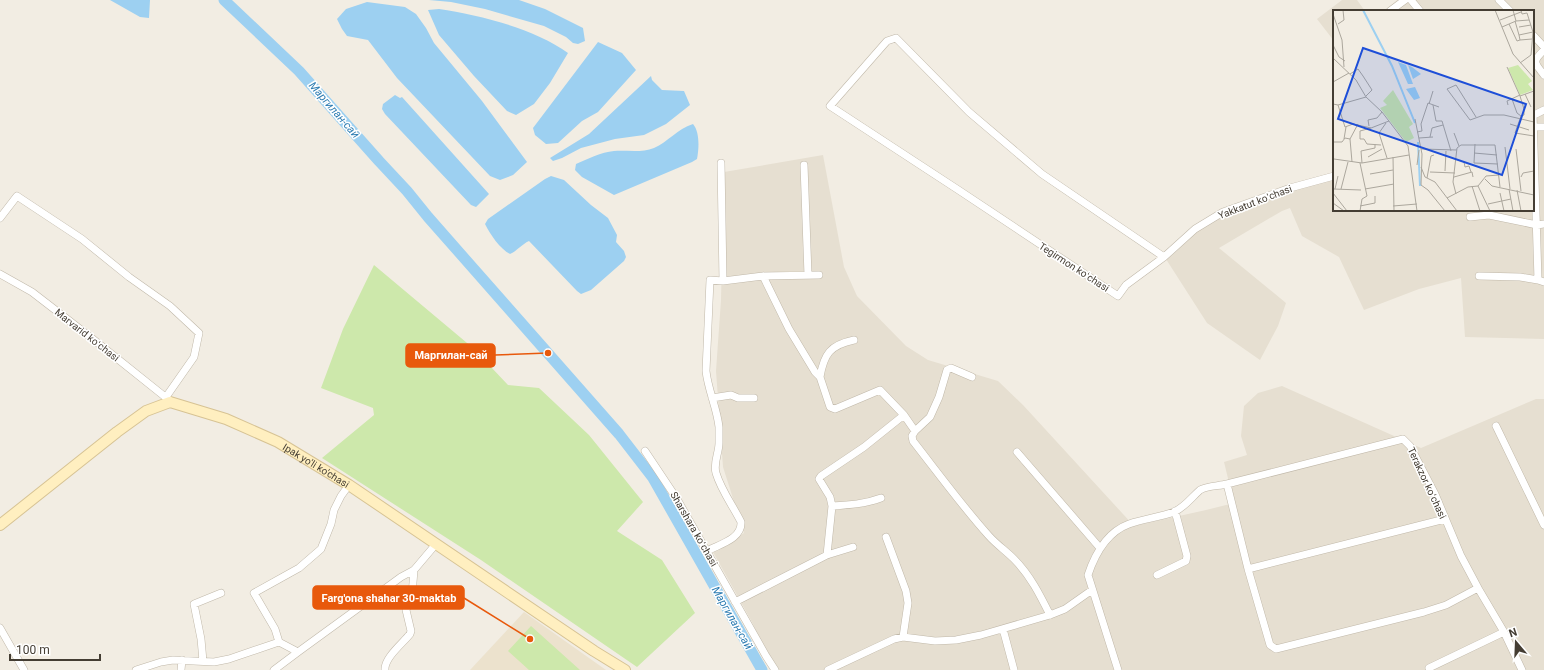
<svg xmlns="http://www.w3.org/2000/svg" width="1544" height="670" font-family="Roboto,sans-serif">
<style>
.residential{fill:#e6dfd1}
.education{fill:#ece2cd}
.green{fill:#cde8ab}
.water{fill:#9dd0f1}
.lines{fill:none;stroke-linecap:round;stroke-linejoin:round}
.river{stroke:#9dd0f1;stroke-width:11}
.minor-casing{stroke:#c0b8a9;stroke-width:8}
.secondary-casing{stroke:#d7c394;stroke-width:12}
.minor{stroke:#fff;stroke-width:7}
.secondary{stroke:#ffefc0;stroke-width:10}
.labels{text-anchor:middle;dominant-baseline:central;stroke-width:3;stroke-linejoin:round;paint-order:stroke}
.street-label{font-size:10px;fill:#443d33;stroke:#fff}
.water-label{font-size:11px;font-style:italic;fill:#2b7bb1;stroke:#fff}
.inset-river{fill:none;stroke:#9dd0f1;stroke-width:2}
.inset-road{fill:none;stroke:#aca79d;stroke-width:1}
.view{fill:#1d4ed8;fill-opacity:0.15;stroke:#1d4ed8;stroke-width:2}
.inset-edge{fill:none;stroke:#443d33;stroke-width:2}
.leader{fill:none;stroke:#e8590c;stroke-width:1.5}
.callout-dot{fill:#e8590c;stroke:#fff;stroke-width:1.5}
.callout{fill:#e8590c;stroke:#e8590c;stroke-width:1.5}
.callout-label{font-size:11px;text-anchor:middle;font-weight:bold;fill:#fff}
</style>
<rect width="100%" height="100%" fill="#f2ede3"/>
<path class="residential" d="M 1342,0 L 1357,0 L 1365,11 L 1334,11 L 1334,41 L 1317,19 Z
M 1397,0 L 1544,0 L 1544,339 L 1465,337 L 1461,278 L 1419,289 L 1364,310 L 1339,257 L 1302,236 L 1290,208 L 1282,211 L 1219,248 L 1286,303 L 1278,326 L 1260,360 L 1207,323 L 1164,256 L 1223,211 L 1334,173 L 1334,210 L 1533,210 L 1533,11 L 1384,11 Z
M 823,155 L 844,267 L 857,296 L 906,346 L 928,360 L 998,381 L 1023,405 L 1134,526 L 1206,510 L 1234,503 L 1224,462 L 1247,455 L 1241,436 L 1244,406 L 1258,393 L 1282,386 L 1421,448 L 1536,399 L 1544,399 L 1544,670 L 773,670 L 768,663 L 753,624 L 713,552 L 744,533 L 723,467 L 716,371 L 721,300 L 724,172 Z"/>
<path class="education" d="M 524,612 L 606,670 L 470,670 Z"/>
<path class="green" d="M 374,265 L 473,348 L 508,385 L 539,388 L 589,435 L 643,502 L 617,531 L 662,560 L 695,613 L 637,667 L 481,560 L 322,458 L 374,415 L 373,408 L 321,388 L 343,329 Z
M 531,626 L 580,670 L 529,670 L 508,651 Z"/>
<path class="water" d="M 110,0 L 150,0 L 149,18 L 140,17 Z
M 429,0 L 519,0 L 545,9 L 583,28 L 585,41 L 578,44 L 573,43 L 566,37 L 544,26 L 485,9 L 451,2 Z
M 367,2 L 405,7 L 416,14 L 426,28 L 434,43 L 482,101 L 527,162 L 513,175 L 500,180 L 490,176 L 397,78 L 368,40 L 347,36 L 342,29 L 337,19 L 346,9 Z
M 439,9 C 480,15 535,29 568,53 L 550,83 L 534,104 L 516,115 L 507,111 L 474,76 L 439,35 L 428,10 Z
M 598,42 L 622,53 L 636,70 L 598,112 L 582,121 L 558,143 L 546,144 L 535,135 L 533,128 Z
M 651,76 L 652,80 L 662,90 L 684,91 L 690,105 L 666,124 L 644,135 L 615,139 L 581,148 L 562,158 L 553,161 L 550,158 L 589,134 Z
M 395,95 L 400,98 L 402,97 L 489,194 L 476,207 L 471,205 L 385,114 L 382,109 L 383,104 Z
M 693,124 C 700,132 699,149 697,159 L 692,162 L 614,195 L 582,177 L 575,170 L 576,164 C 588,159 601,152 614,151 C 627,150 642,153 654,148 C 668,142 677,129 693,124 Z
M 551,176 L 564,180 L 591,205 L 608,218 L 617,235 L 616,242 L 624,251 L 626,257 L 624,261 L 591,290 L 581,294 L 577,291 L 529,241 C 522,244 517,251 510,254 C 500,249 490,234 485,224 L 488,219 L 545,179 Z"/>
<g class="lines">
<path class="river" d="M 224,0 L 299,71 L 379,161 L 407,191 L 428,217 L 619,434 L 653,478 L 762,670"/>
<g class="minor-casing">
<path id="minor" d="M 1411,0 L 1420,11
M 1499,0 L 1510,11
M 1390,11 L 1405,0
M 1533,35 L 1544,47
M 1544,50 C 1532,62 1534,62 1544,75
M 1533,114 L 1538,280 L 1544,282
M 1534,115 L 1544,110
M 1533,127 L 1544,127
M 721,163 L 723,281
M 804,165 L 808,275
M 1470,217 L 1489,215 L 1537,225 L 1544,224
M 0,218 L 17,196 L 20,198 L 82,239 L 129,277 L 170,306 L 199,333 L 194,357 L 166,397
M 1164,257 L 1042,174 L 969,112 L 896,38 L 887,41 L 830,106 L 960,191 L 1118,296 L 1126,285 L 1164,257 L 1195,229 L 1223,212 L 1290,188 L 1334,176
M 0,274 L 32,292 L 89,336 L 169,400
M 763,276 L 789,329 L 815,372 L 820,377 L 830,407 L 835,409 L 880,390 L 904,415 L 915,431 L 912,436 L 913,441 C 938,473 962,506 989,536 C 996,544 1006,551 1014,559 C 1030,575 1040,595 1050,615
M 1479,276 L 1520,277 L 1538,280
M 820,377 C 824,354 830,345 854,340
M 712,398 L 731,395 L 738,398 L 754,398
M 1496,426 L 1544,525
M 915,431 L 930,417 L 939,397 L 947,370 L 951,368 L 972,377
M 645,451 L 677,499 L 766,656 L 775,670
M 1017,452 L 1100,548
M 1227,484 L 1248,569 L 1270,645 L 1276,649 L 1424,612 L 1446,605 L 1478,588
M 832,506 C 849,505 865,504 881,498
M 886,537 L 906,591 L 908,603 L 903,637
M 707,551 C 720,544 742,539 741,522 C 733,506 721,490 716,473 C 713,463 719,453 719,443 C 719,438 719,432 719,427 C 717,408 708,390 706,371 L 710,280 L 723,281 L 763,276 L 819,275
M 827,555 L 832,506 L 830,497 L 819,479 L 821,476 L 864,447 L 904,415
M 1248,569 L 1445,519
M 1157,575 L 1186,561 L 1187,556 L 1175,511
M 735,602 L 827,555 L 853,547
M 0,628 L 24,670
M 1003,629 L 1014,670
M 279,642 L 275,629 L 254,593 L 299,568 L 321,549 L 331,524 L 334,510 L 341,496 L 349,485
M 203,661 L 201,639 L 194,604 L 221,593
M 1429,668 L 1504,632
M 136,670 L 161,662 L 173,660 L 214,662 L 229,659 L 279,642 L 298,652 L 401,577 L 414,570 L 436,544
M 181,670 L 182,660
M 274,670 L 298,652
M 385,670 C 384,658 403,643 410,634 L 411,631 L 406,610 L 412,595 L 414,570
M 828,670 L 894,639 L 903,637 L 935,641 L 956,640 L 981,635 L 1050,615 L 1065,609 L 1092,590
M 1118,670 L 1088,575 C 1095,554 1107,532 1129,524 C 1144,519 1160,517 1174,512 C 1185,507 1191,498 1200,490 C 1206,486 1219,486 1227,484 L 1403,439 L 1410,446 L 1435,494 L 1461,556 L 1478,588 L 1504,632 L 1522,670"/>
</g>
<g class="secondary-casing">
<g id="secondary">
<path id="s1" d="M 0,525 L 117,432 L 146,411 L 170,402 L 226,419 L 278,442 L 349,485 L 594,651 L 625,670"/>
</g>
</g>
<use href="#minor" class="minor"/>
<use href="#secondary" class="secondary"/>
</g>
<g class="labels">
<g class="street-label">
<text transform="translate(1255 202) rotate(-21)">Yakkatut koʻchasi</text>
<text transform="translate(1074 267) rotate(33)">Tegirmon koʻchasi</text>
<text transform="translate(87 335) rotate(38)">Marvarid koʻchasi</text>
<text stroke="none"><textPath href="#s1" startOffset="371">Ipak yo'li ko'chasi</textPath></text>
<text transform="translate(1427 483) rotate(65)">Terakzor koʻchasi</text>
<text transform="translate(694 529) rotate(60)">Sharshara koʻchasi</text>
</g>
<g class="water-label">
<text transform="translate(334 110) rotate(49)">Маргилан-сай</text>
<text transform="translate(732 618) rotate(60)">Маргилан-сай</text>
</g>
</g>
<g transform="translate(1333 10)">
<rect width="201" height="201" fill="#f2ede3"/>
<path d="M 185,55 L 199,71 L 195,74 L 200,80 L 187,85 L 175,58 ZM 60,80 L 80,114 L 76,117 L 81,128 L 73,132 L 47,98 L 54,95 L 50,91 Z" fill="#cde8ab"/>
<path d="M 65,52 L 73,55 L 80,74 L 75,74 ZM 75,55 L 79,57 L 88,64 L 80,69 ZM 82,77 L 87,88 L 81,90 L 73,79 Z" fill="#9dd0f1"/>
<path class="inset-river" d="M 30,0 L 59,56 L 82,113M 85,132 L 87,176"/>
<path class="inset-road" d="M 162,0 L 180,44 L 201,68M 0,4 L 9,30 L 11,57M 167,10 L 188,2M 182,11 L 186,25 L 200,22M 183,11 L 196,10M 5,14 L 11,10 L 10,0M 176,14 L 184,31 L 187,30M 169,17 L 183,11 L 180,0M 186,17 L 198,15M 186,25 L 187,30 L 199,29M 0,35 L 6,47 L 12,51M 0,48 L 23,70 L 33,87M 187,53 L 198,45 L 200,22 L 194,3 L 189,4 L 188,0M 174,57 L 187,86 L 201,81M 17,64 L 25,59 L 30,66 L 39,80 L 33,86M 0,72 L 16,63M 192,84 L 198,97M 187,86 L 191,99 L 191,105 L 188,106M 179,89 L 184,103 L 188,106 L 182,123 L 201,126M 0,94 L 5,95 L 33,87 L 49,102 L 75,136 L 84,201M 96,94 L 100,81M 5,95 L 12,117 L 20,114 L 38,118 L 56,111M 100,95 L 103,111 L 109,111 L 118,141M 175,95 L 174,91 L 187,85M 143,107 L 123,75 L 114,79 L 137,110 L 151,105 L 171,105 L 201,112M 82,109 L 89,144 L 88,175 L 95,180 L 112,201M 53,113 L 46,123 L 54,148M 177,114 L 196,120M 36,116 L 35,110 L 44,108 L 49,102M 38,118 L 27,121 L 27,129 L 31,129 L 34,134 L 48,135M 0,119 L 0,133M 84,122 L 89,121 L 88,114 L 95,93 L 106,97M 121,123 L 126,136M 97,127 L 99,118 L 110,115M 86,128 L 100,127M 11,129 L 13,117M 0,132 L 9,132 L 12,128 L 17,129M 142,134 L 141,153 L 165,154M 172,137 L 177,179M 88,139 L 124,140M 183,139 L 188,181M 141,143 L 164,145M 35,147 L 49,139M 60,147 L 61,201M 1,149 L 29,153 L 76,145M 19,152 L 17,129 L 25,114M 131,152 L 132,157 L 136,156 L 138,162M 29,153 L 28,141 L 42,138 L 42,134M 84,155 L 86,140M 88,157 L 92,167 L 102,172 L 124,201M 112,161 L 113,141M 97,162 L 122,163M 37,164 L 60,160M 121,167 L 139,162 L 140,167M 188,167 L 190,163 L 201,161M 94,168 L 98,146 L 101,145M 152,169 L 159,176 L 201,185M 139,176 L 147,201M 145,176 L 157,201M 145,176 L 153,166 L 166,165M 0,179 L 28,180M 2,179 L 5,166M 8,179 L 15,152M 32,179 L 61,174M 176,179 L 180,201M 184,180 L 188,201M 0,183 L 14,201M 167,183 L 171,201M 123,184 L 120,172 L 124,138 L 128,135 L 162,135 L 167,177M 114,188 L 135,177 L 145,176M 0,193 L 11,201M 155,194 L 178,189M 27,196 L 42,193 L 42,186M 60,196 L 84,194M 27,201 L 29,189 L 34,186 L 27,153"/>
<path class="view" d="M 30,38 L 193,94 L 169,165 L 5,109 Z"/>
<rect width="201" height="201" class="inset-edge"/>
</g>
<path class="leader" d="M548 353L495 355M530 639L464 598"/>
<g class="callout-dot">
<circle cx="548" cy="353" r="4"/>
<circle cx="530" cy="639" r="4"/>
</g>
<g class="callout">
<rect x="406" y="344" width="89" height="23" rx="4"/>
<rect x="313" y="586" width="151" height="23" rx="4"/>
</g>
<g class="callout-label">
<text x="451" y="359">Маргилан-сай</text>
<text x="389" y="602">Farg'ona shahar 30-maktab</text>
</g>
<g transform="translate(1516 642) rotate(341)" stroke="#ffffff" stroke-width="3" paint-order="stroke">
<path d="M0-3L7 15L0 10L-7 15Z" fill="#443d33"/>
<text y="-6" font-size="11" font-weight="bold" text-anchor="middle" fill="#443d33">N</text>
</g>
<path d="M10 654v6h90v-6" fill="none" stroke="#443d33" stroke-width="2"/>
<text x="16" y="654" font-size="12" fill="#443d33" stroke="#ffffff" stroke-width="3" paint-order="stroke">100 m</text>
</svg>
